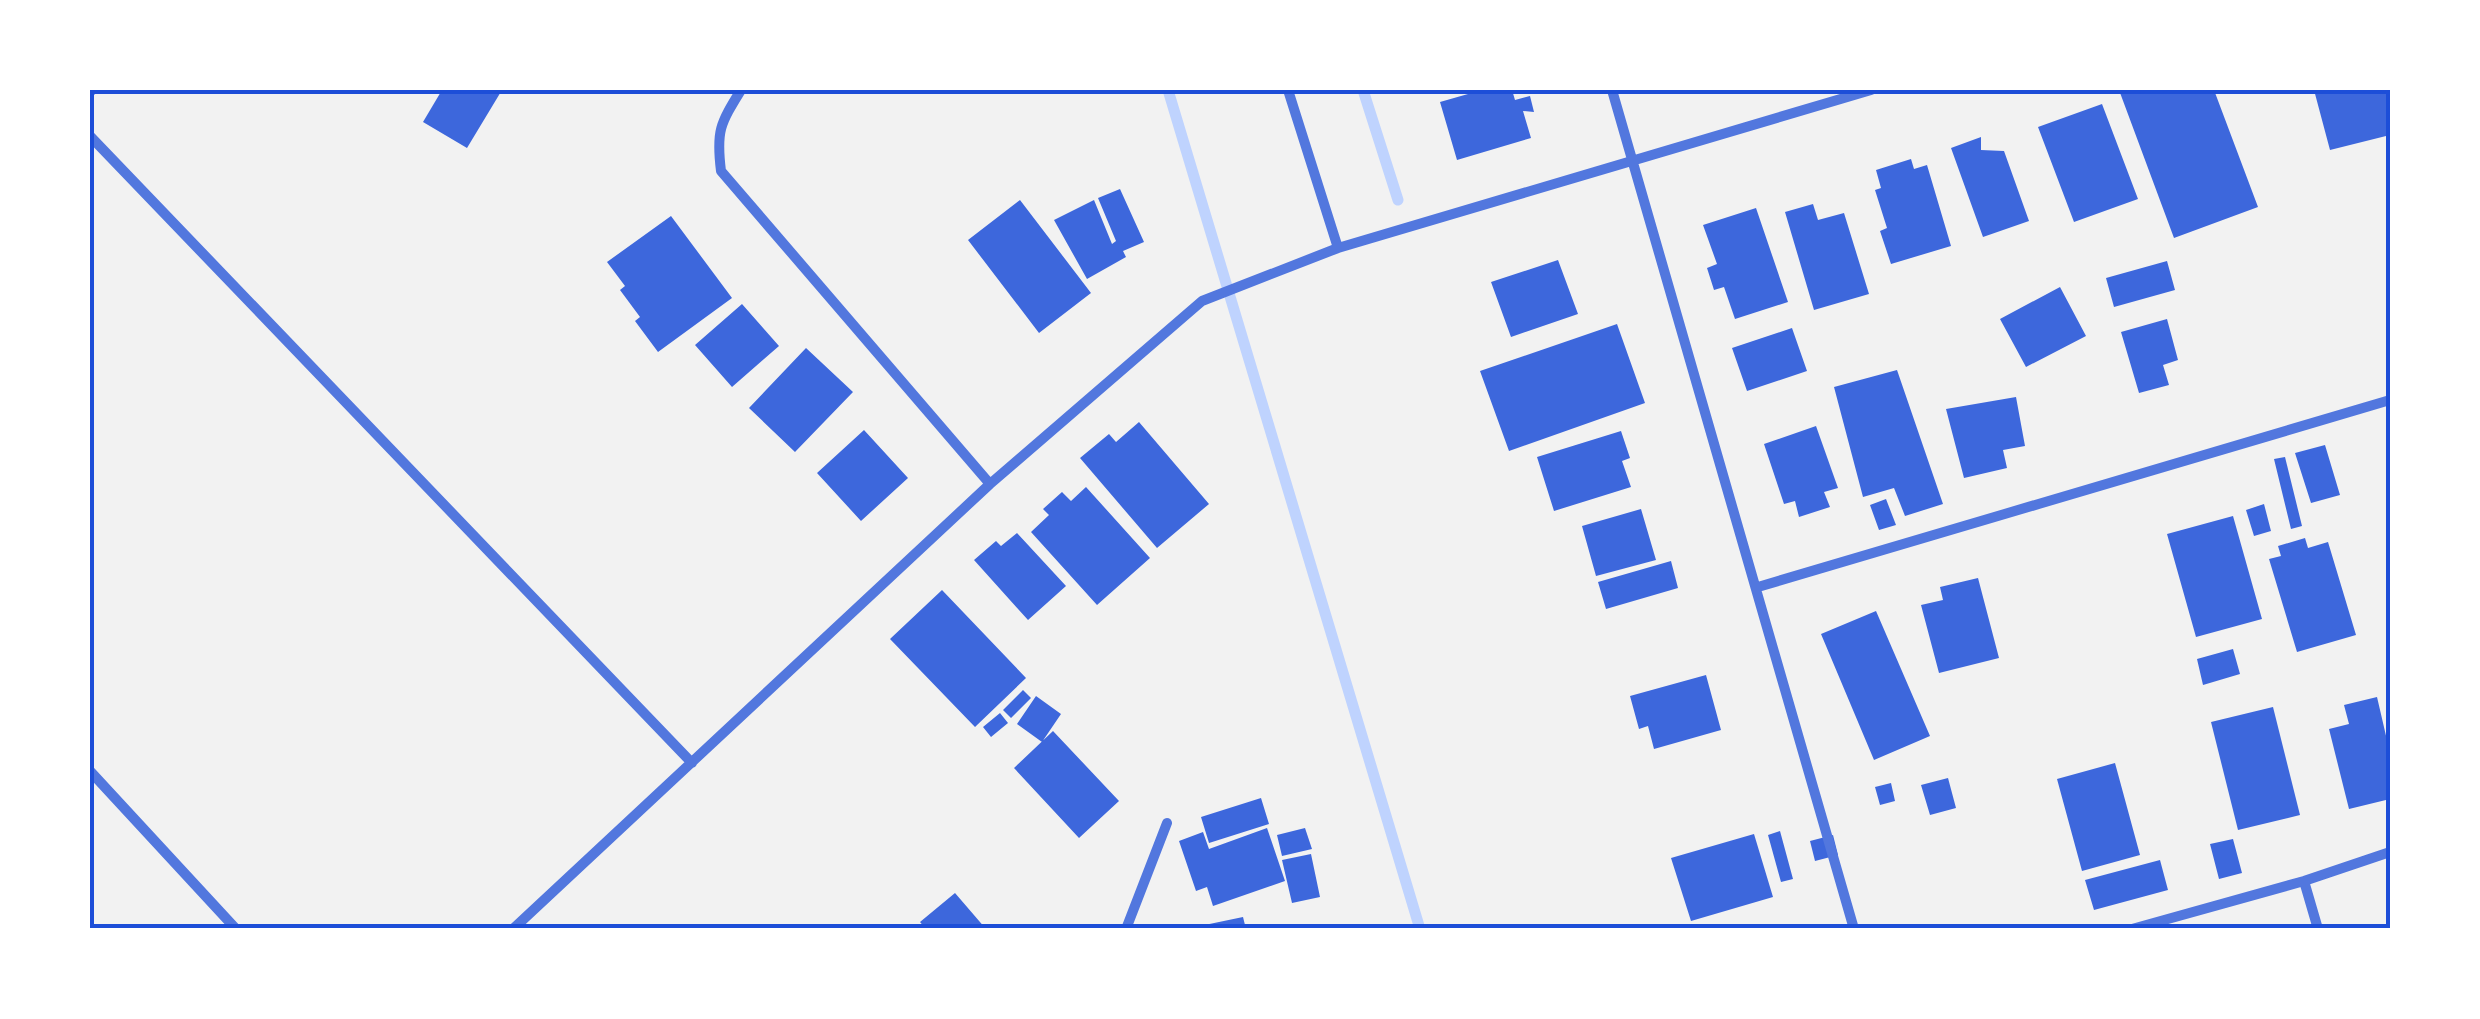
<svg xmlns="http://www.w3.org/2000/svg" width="2480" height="1019" font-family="Karla,sans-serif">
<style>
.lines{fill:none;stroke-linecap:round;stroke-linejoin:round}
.stream{stroke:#bfd3fe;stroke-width:11}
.building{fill:#3d67dc}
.minor{stroke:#5277de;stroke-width:10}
.neatline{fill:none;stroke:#1d4ed8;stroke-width:4}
</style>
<rect width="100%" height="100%" fill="#f2f2f2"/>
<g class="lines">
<path class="stream" d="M 1168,90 L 1420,929
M 1363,90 L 1398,200"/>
</g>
<path class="building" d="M 442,90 L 502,90 L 467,148 L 423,122 Z
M 1482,90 L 1512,90 L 1515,100 L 1530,96 L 1534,112 L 1523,111 L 1531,138 L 1457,160 L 1440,102 Z
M 2119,90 L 2214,90 L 2258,207 L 2174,238 Z
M 2314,90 L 2386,90 L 2390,104 L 2390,135 L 2330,150 Z
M 2102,104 L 2138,199 L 2074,222 L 2038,127 Z
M 1981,137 L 1981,150 L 2004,151 L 2029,221 L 1983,237 L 1951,148 Z
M 1911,159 L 1914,169 L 1927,165 L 1951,246 L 1891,264 L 1880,231 L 1887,228 L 1875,190 L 1881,188 L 1876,170 Z
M 1120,189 L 1144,242 L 1123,251 L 1126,257 L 1087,279 L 1054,220 L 1094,200 L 1112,244 L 1116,241 L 1098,198 Z
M 1020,200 L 1091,293 L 1039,333 L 968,240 Z
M 1813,204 L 1818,220 L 1844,213 L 1869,294 L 1814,310 L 1785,212 Z
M 1756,208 L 1788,302 L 1735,319 L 1724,287 L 1714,290 L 1707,268 L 1717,264 L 1703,225 Z
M 671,216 L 732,298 L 658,352 L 635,321 L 640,317 L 620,290 L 625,286 L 607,262 Z
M 1558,260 L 1578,314 L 1511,337 L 1491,282 Z
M 2167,261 L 2175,290 L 2114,307 L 2106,278 Z
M 2060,287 L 2086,336 L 2026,367 L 2000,319 Z
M 742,304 L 779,346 L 732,387 L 695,345 Z
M 2167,319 L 2178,360 L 2163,365 L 2169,385 L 2139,393 L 2121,332 Z
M 1617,324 L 1645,403 L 1509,451 L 1480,371 Z
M 1792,328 L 1807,371 L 1747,391 L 1732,348 Z
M 806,348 L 853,392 L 795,452 L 749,408 Z
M 1897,370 L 1943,504 L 1905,516 L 1894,488 L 1863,497 L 1834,387 Z
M 2016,397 L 2025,446 L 2003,450 L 2007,468 L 1964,478 L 1946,409 Z
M 1139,422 L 1209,504 L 1157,548 L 1080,458 L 1109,434 L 1116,442 Z
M 1816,426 L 1838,488 L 1824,492 L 1830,507 L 1799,517 L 1795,501 L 1784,504 L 1764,444 Z
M 864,430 L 908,478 L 861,521 L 817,473 Z
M 1621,431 L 1630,458 L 1622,461 L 1631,487 L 1554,511 L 1537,457 Z
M 2325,445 L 2340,495 L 2311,503 L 2295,453 Z
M 2285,457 L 2302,526 L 2291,529 L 2274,459 Z
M 1086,487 L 1150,558 L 1097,605 L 1031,532 L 1049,515 L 1043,509 L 1062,492 L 1071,501 Z
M 1886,499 L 1896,525 L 1879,530 L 1870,505 Z
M 2264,504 L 2271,531 L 2254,536 L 2246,510 Z
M 1641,509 L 1656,560 L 1596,576 L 1582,526 Z
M 2233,516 L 2262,619 L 2196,637 L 2167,534 Z
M 1017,533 L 1066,586 L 1028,620 L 974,560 L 996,541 L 1001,546 Z
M 2305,538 L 2308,548 L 2328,542 L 2356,635 L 2297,652 L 2269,559 L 2281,556 L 2278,546 Z
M 1671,561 L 1678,588 L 1606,609 L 1598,582 Z
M 1978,578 L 1999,658 L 1939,673 L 1921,605 L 1943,600 L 1940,587 Z
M 942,590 L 1026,678 L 975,727 L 890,639 Z
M 1876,611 L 1930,736 L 1874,760 L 1821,634 Z
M 2233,649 L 2240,674 L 2203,685 L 2197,659 Z
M 1706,675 L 1721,730 L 1654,749 L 1648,726 L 1639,729 L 1630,696 Z
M 1023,690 L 1031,698 L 1011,718 L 1003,710 Z
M 1036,696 L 1061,714 L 1042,742 L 1017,724 Z
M 2377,697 L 2390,753 L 2390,799 L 2349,809 L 2329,729 L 2349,724 L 2344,705 Z
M 2273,707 L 2300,815 L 2238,830 L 2211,722 Z
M 1000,713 L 1008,723 L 991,737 L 983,727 Z
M 1053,731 L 1119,801 L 1079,838 L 1014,768 Z
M 2115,763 L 2140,855 L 2082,871 L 2057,779 Z
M 1948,778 L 1956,808 L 1930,815 L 1921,785 Z
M 1891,783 L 1895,801 L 1880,805 L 1875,787 Z
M 1261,798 L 1269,824 L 1209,843 L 1201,817 Z
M 1267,828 L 1285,881 L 1213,906 L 1207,887 L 1196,891 L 1179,841 L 1203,832 L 1209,849 Z
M 1305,828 L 1312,849 L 1282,856 L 1277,835 Z
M 1780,831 L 1793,879 L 1781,882 L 1768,835 Z
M 1754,834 L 1773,897 L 1691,921 L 1671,858 Z
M 1833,835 L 1838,855 L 1815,861 L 1810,841 Z
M 2233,839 L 2242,873 L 2219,879 L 2210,844 Z
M 1311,854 L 1320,897 L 1292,903 L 1282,860 Z
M 2160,860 L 2168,890 L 2094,910 L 2085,880 Z
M 955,893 L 986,929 L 926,929 L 920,922 Z
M 1243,917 L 1246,929 L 1195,929 L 1195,927 Z"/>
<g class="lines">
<path class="minor" d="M 741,90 C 720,124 716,131 721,171 L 990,484
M 1288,90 L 1338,248
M 1612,90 L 1854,929
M 90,92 L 92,90
M 90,136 L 692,763
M 1758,587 L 2390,400
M 90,771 L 236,929
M 2304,881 L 2318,929
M 513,929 L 990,484 L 1202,301 L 1338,248 L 1871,90
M 1126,929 L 1167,823
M 2132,929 L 2304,881 L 2390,852"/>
</g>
<rect width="2480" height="1019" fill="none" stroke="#ffffff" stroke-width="185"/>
<rect x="92" y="92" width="2296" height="834" class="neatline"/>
</svg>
